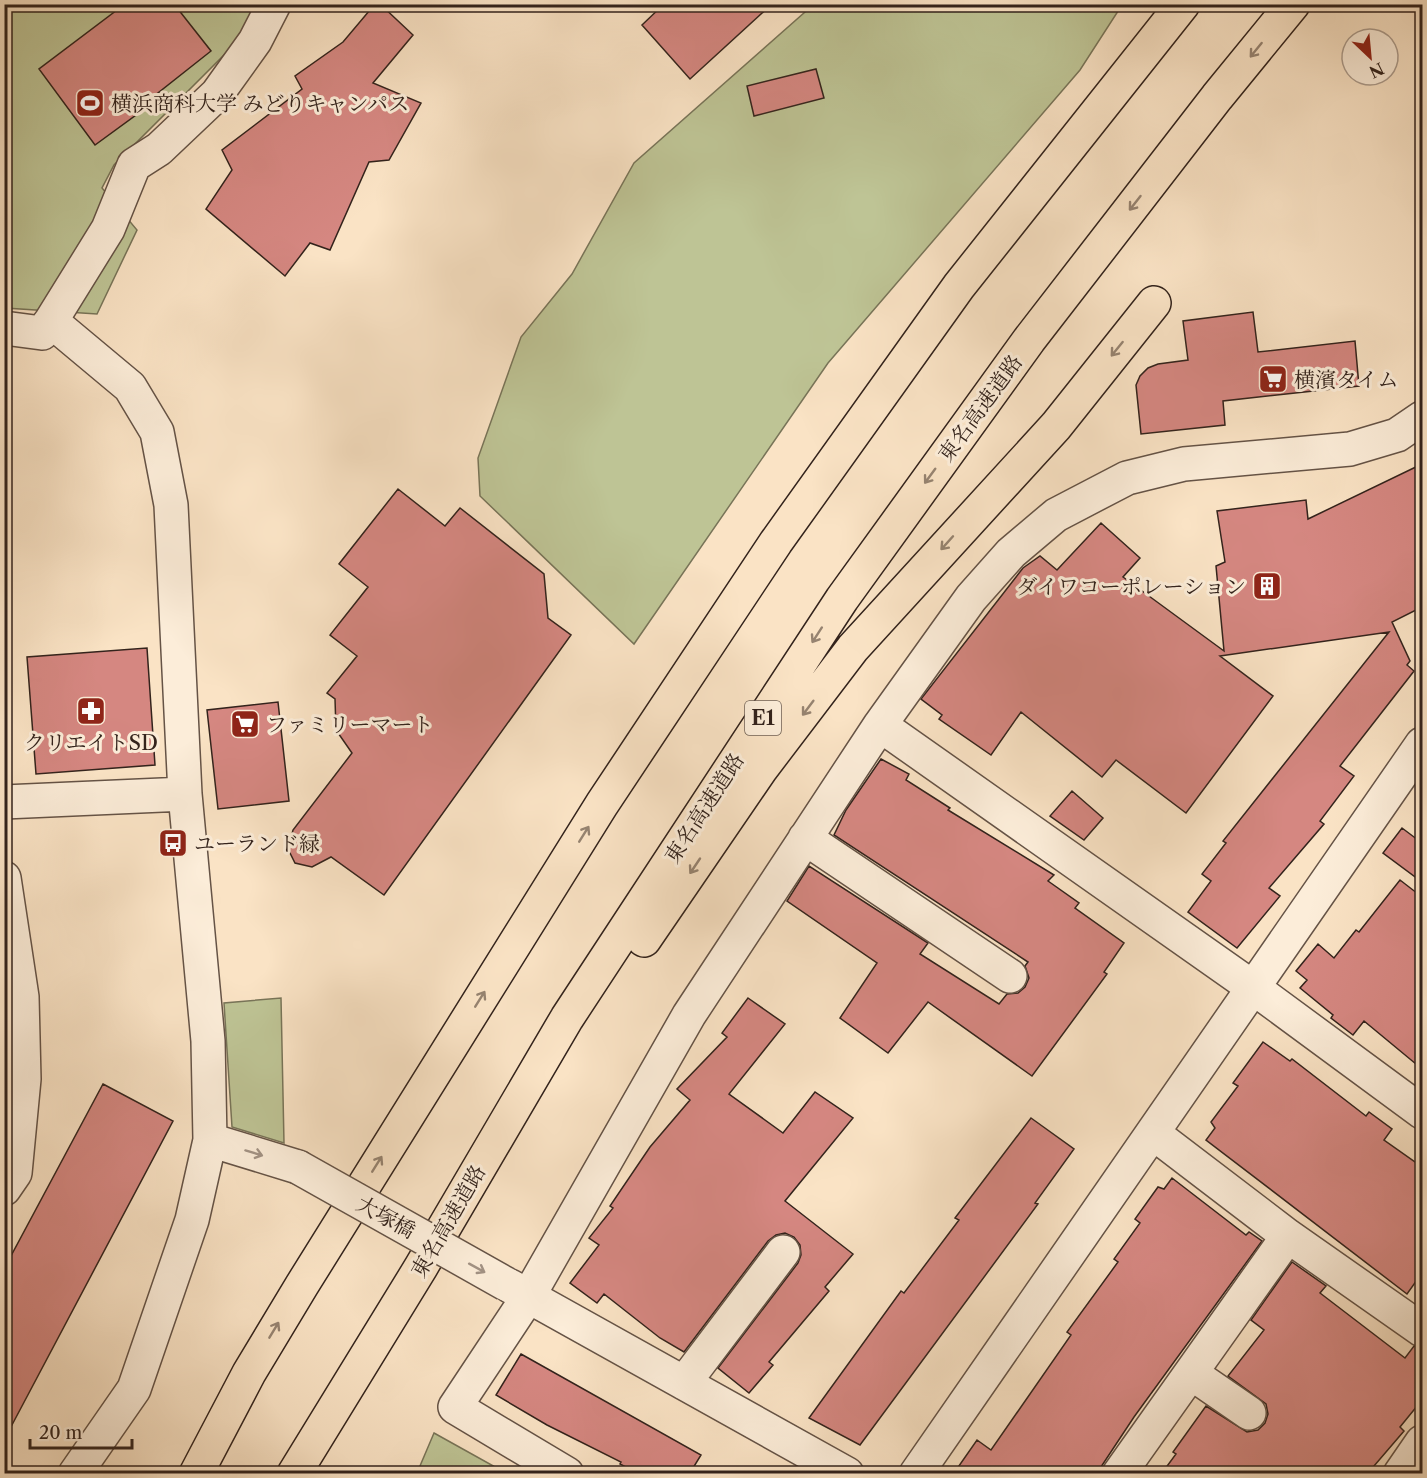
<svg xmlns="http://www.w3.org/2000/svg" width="1427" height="1478" font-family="'Libre Caslon Text','Noto Serif JP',serif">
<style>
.green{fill:#bec495;stroke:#787458;stroke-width:1.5}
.building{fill:#d58781;stroke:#33231c;stroke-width:1.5}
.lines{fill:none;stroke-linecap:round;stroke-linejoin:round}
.minor-casing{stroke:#655346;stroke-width:36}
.highway-casing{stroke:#33231c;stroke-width:36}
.minor{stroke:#fcedd9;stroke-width:33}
.highway{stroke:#fae3c5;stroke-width:33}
.minor-bridge-casing{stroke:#655346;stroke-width:36;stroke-linecap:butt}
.minor-bridge{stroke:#fcedd9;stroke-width:33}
.oneway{stroke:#968370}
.oneway2{stroke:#a29284}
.labels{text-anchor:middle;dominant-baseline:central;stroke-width:6;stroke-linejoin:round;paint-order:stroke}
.shield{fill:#fcedd9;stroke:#6f6055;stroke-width:1.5}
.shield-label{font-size:20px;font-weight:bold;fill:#33231c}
.poi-label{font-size:21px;fill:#33231c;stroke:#fcedd9;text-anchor:start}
.street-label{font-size:21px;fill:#33231c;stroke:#fcedd9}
</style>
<rect width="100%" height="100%" fill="#fae3c5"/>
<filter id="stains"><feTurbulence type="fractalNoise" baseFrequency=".00333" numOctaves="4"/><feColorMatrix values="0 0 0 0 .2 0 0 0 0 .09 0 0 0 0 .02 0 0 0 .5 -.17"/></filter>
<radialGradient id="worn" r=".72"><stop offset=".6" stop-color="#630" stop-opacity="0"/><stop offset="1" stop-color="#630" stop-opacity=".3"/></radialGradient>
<path class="green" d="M 4,5 L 259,5 L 238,41 L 114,165 L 102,188 L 137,230 L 97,314 L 5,308 Z
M 813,5 L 1122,5 L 1080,70 L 828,363 L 634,644 L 480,496 L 478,458 L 521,337 L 572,274 L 634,163 Z
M 281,998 L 284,1143 L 232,1127 L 224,1003 Z
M 434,1433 L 506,1473 L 417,1473 Z"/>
<path class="building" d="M 125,4 L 174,4 L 211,51 L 134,112 L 136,115 L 95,145 L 39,69 Z
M 375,4 L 380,4 L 413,35 L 373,83 L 421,103 L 389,160 L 369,162 L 330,250 L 310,243 L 285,276 L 206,209 L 232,170 L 222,150 L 302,89 L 295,76 L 343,42 Z
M 664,4 L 772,4 L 690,79 L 642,25 Z
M 816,69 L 824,98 L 754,116 L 747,86 Z
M 1253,312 L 1258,352 L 1355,341 L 1359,386 L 1223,401 L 1225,425 L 1141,434 L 1136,385 L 1140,376 L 1148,368 L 1158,364 L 1188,360 L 1183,321 Z
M 1422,464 L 1422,607 L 1392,622 L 1410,661 L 1407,665 L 1414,671 L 1340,766 L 1354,776 L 1320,821 L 1324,824 L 1269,888 L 1280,896 L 1237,948 L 1188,912 L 1211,881 L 1202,874 L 1226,843 L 1223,841 L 1389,632 L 1220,656 L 1273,696 L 1186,813 L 1116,760 L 1102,777 L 1021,712 L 991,755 L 939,719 L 942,715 L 921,699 L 1023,568 L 1040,556 L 1057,570 L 1101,523 L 1140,558 L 1123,577 L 1224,651 L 1216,566 L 1225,562 L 1217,511 L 1306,500 L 1308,519 Z
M 398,489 L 445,526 L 460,508 L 544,574 L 548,618 L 571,635 L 384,895 L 331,857 L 312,867 L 295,863 L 288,849 L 293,830 L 352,753 L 336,730 L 335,699 L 327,693 L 357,656 L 330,635 L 368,587 L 339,564 Z
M 147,648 L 155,765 L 36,774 L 27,657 Z
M 278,702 L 289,801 L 218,809 L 207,710 Z
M 881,759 L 909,774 L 906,780 L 950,808 L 948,810 L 1054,875 L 1048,881 L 1079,903 L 1075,908 L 1124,943 L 1104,972 L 1107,974 L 1032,1076 L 928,1002 L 888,1053 L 840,1018 L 877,963 L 787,901 L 809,866 L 928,943 L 920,954 L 999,1004 L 1007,994 L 1018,993 L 1025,987 L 1029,978 L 1025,966 L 1028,962 L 834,835 L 846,810 Z
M 1072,791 L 1103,818 L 1084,840 L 1050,816 Z
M 1402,828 L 1422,843 L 1422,882 L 1383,853 Z
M 1400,880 L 1422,897 L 1422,1069 L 1364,1021 L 1353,1035 L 1331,1018 L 1333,1015 L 1300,988 L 1307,980 L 1296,971 L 1318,944 L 1334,958 L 1356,930 L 1359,932 Z
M 748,998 L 785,1024 L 729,1094 L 783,1133 L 815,1092 L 853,1118 L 785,1201 L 853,1254 L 825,1287 L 829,1291 L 769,1362 L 773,1365 L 749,1393 L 718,1368 L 798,1263 L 801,1255 L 800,1245 L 794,1237 L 785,1233 L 776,1235 L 768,1241 L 684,1352 L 660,1338 L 604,1294 L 597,1303 L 570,1283 L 599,1245 L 589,1238 L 613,1208 L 610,1206 L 650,1147 L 690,1100 L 677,1089 L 727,1037 L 722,1033 Z
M 1263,1042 L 1290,1061 L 1292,1059 L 1366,1116 L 1369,1112 L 1392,1129 L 1384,1140 L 1422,1167 L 1422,1273 L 1407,1294 L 1206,1140 L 1215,1128 L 1211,1122 L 1238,1086 L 1233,1083 Z
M 103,1084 L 173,1121 L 4,1440 L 4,1269 Z
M 1031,1118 L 1074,1149 L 1035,1203 L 1038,1204 L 860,1445 L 809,1418 L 901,1291 L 904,1293 L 959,1220 L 955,1218 Z
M 1172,1178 L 1246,1235 L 1249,1232 L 1262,1241 L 1134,1417 L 1097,1473 L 954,1473 L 977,1440 L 991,1450 L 1071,1335 L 1067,1332 L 1118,1262 L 1114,1259 L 1140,1223 L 1135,1219 L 1158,1187 L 1164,1189 Z
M 1292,1262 L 1326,1286 L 1320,1293 L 1405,1358 L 1414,1346 L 1422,1348 L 1422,1400 L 1400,1427 L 1404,1431 L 1368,1473 L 1162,1473 L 1176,1454 L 1173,1452 L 1206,1406 L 1247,1432 L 1258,1430 L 1265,1423 L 1268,1414 L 1266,1404 L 1228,1376 L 1264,1330 L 1251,1320 Z
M 521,1354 L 701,1455 L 690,1473 L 637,1473 L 620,1464 L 621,1462 L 547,1425 L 496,1395 Z"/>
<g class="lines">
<g class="minor-casing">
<path id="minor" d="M 51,321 L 108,229 L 134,165 L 159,149 L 217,94 L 255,41 L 274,4
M 4,328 L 42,333 L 51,321 L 130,387 L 157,432 L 171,505 L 185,794 L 208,1041 L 210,1140 L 192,1220 L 134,1389 L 75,1474
M 880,725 L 1255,989 L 1422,1112
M 4,802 L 185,794
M 805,838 L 1010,976
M 4,878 L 22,997 L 24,1079 L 15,1173 L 4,1189
M 1153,1133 L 1288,1236 L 1422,1330
M 210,1140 L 298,1167
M 510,1286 L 847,1474
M 1191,1373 L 1249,1413
M 684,1383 L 783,1252
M 567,1474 L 455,1407 L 528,1297 L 689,1015 L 880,725 L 971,598 L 1011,553 L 1056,515 L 1127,478 L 1184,464 L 1350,449 L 1397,435 L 1422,418
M 916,1474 L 1422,744
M 1119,1474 L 1288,1236
M 1400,1474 L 1422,1442"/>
</g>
<g class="highway-casing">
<path id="highway" d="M 644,940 L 761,769 L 853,648 L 1056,426 L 1154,303
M 196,1474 L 249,1373 L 302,1285 L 602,804 L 776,542 L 959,286 L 1183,4
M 294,1474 L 421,1267 L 567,1018 L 842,599 L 1029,340 L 1217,97 L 1293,4"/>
</g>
<use href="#minor" class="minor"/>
<use href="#highway" class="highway"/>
<g class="minor-bridge-casing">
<path id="minor-bridge" d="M 298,1167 L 506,1284"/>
</g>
<use href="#minor-bridge" class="minor-bridge"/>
</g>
<defs><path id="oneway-shaft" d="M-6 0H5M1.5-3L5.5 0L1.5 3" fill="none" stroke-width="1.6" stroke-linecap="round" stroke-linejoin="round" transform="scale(1.5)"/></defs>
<g class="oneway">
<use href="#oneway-shaft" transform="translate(1256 50) rotate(129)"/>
<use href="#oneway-shaft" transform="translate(1135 203) rotate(128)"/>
<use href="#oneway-shaft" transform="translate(1117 349) rotate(129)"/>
<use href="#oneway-shaft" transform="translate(930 476) rotate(126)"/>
<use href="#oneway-shaft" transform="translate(947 543) rotate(132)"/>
<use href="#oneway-shaft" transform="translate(817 635) rotate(123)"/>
<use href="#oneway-shaft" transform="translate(808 708) rotate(127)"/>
<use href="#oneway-shaft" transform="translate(584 834) rotate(-58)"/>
<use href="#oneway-shaft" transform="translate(695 866) rotate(124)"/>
<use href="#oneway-shaft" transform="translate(480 999) rotate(-58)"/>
<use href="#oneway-shaft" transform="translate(377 1164) rotate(-58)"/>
<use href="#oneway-shaft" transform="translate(274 1330) rotate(-59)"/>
</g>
<g class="oneway2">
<use href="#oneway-shaft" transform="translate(254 1153) rotate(17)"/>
<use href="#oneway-shaft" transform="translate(477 1268) rotate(29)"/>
</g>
<defs>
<g id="stadium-square" transform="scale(1.5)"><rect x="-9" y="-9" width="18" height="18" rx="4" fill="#8f2418" stroke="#fcedd9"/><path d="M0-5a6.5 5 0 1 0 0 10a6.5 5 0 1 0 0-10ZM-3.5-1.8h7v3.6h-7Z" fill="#fff"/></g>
<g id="supermarket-square" transform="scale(1.5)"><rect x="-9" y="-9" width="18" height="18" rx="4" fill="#8f2418" stroke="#fcedd9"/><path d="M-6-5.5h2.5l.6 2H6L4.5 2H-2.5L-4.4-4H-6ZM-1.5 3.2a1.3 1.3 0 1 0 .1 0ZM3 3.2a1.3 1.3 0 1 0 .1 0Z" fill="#fff"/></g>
<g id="building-square" transform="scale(1.5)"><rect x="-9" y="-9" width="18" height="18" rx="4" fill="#8f2418" stroke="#fcedd9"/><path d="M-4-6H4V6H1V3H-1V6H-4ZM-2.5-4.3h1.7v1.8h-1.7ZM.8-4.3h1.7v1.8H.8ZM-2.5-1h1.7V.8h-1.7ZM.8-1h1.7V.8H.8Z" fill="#fff"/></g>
<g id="pharmacy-square" transform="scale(1.5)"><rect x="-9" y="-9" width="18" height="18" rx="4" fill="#8f2418" stroke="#fcedd9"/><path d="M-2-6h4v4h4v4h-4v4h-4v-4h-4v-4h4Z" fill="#fff"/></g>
<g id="bus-square" transform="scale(1.5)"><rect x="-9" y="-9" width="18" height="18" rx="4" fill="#8f2418" stroke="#fcedd9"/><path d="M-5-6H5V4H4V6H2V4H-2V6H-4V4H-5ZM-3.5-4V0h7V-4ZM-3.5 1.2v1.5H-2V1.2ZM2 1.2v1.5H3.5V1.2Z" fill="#fff"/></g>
</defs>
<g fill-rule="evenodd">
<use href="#stadium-square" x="90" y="103"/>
<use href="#supermarket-square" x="1273" y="379"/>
<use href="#building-square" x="1267" y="586"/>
<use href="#pharmacy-square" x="91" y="711"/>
<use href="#supermarket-square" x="245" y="724"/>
<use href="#bus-square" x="173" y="843"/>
</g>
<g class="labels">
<rect class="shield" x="745" y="701" width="36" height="34" rx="4.5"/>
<g class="shield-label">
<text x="763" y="718">E1</text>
</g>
<g class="poi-label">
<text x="111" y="103">横浜商科大学 みどりキャンパス</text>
<text x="1294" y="379">横濱タイム</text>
<text x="1246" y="586" text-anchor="end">ダイワコーポレーション</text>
<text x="266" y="724">ファミリーマート</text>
<text x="91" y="742" text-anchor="middle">クリエイトSD</text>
<text x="194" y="843">ユーランド緑</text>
</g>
<g class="street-label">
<text transform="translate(980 408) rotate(-54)">東名高速道路</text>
<text transform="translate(704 808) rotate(-57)">東名高速道路</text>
<text transform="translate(386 1217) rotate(29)">大塚橋</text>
<text transform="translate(448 1221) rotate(-60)">東名高速道路</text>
</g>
</g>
<rect width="1427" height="1478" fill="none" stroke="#fae3c5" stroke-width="24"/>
<rect x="6" y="6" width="1415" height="1466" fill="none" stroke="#33231c" stroke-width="3"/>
<rect x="12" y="12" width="1403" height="1454" fill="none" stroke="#33231c" stroke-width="1.5"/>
<g transform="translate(1370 57) rotate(154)"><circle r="28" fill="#fcedd9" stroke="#ac9c8d" stroke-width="1.5"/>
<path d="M0-4.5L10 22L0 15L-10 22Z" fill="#8f2418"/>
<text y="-9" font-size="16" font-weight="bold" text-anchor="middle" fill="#33231c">N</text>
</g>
<path d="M30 1439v9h102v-9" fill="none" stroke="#33231c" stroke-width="3"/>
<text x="39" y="1439" font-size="18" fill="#33231c" stroke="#fcedd9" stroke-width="4.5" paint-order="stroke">20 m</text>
<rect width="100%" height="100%" filter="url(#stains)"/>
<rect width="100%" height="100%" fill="url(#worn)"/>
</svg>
